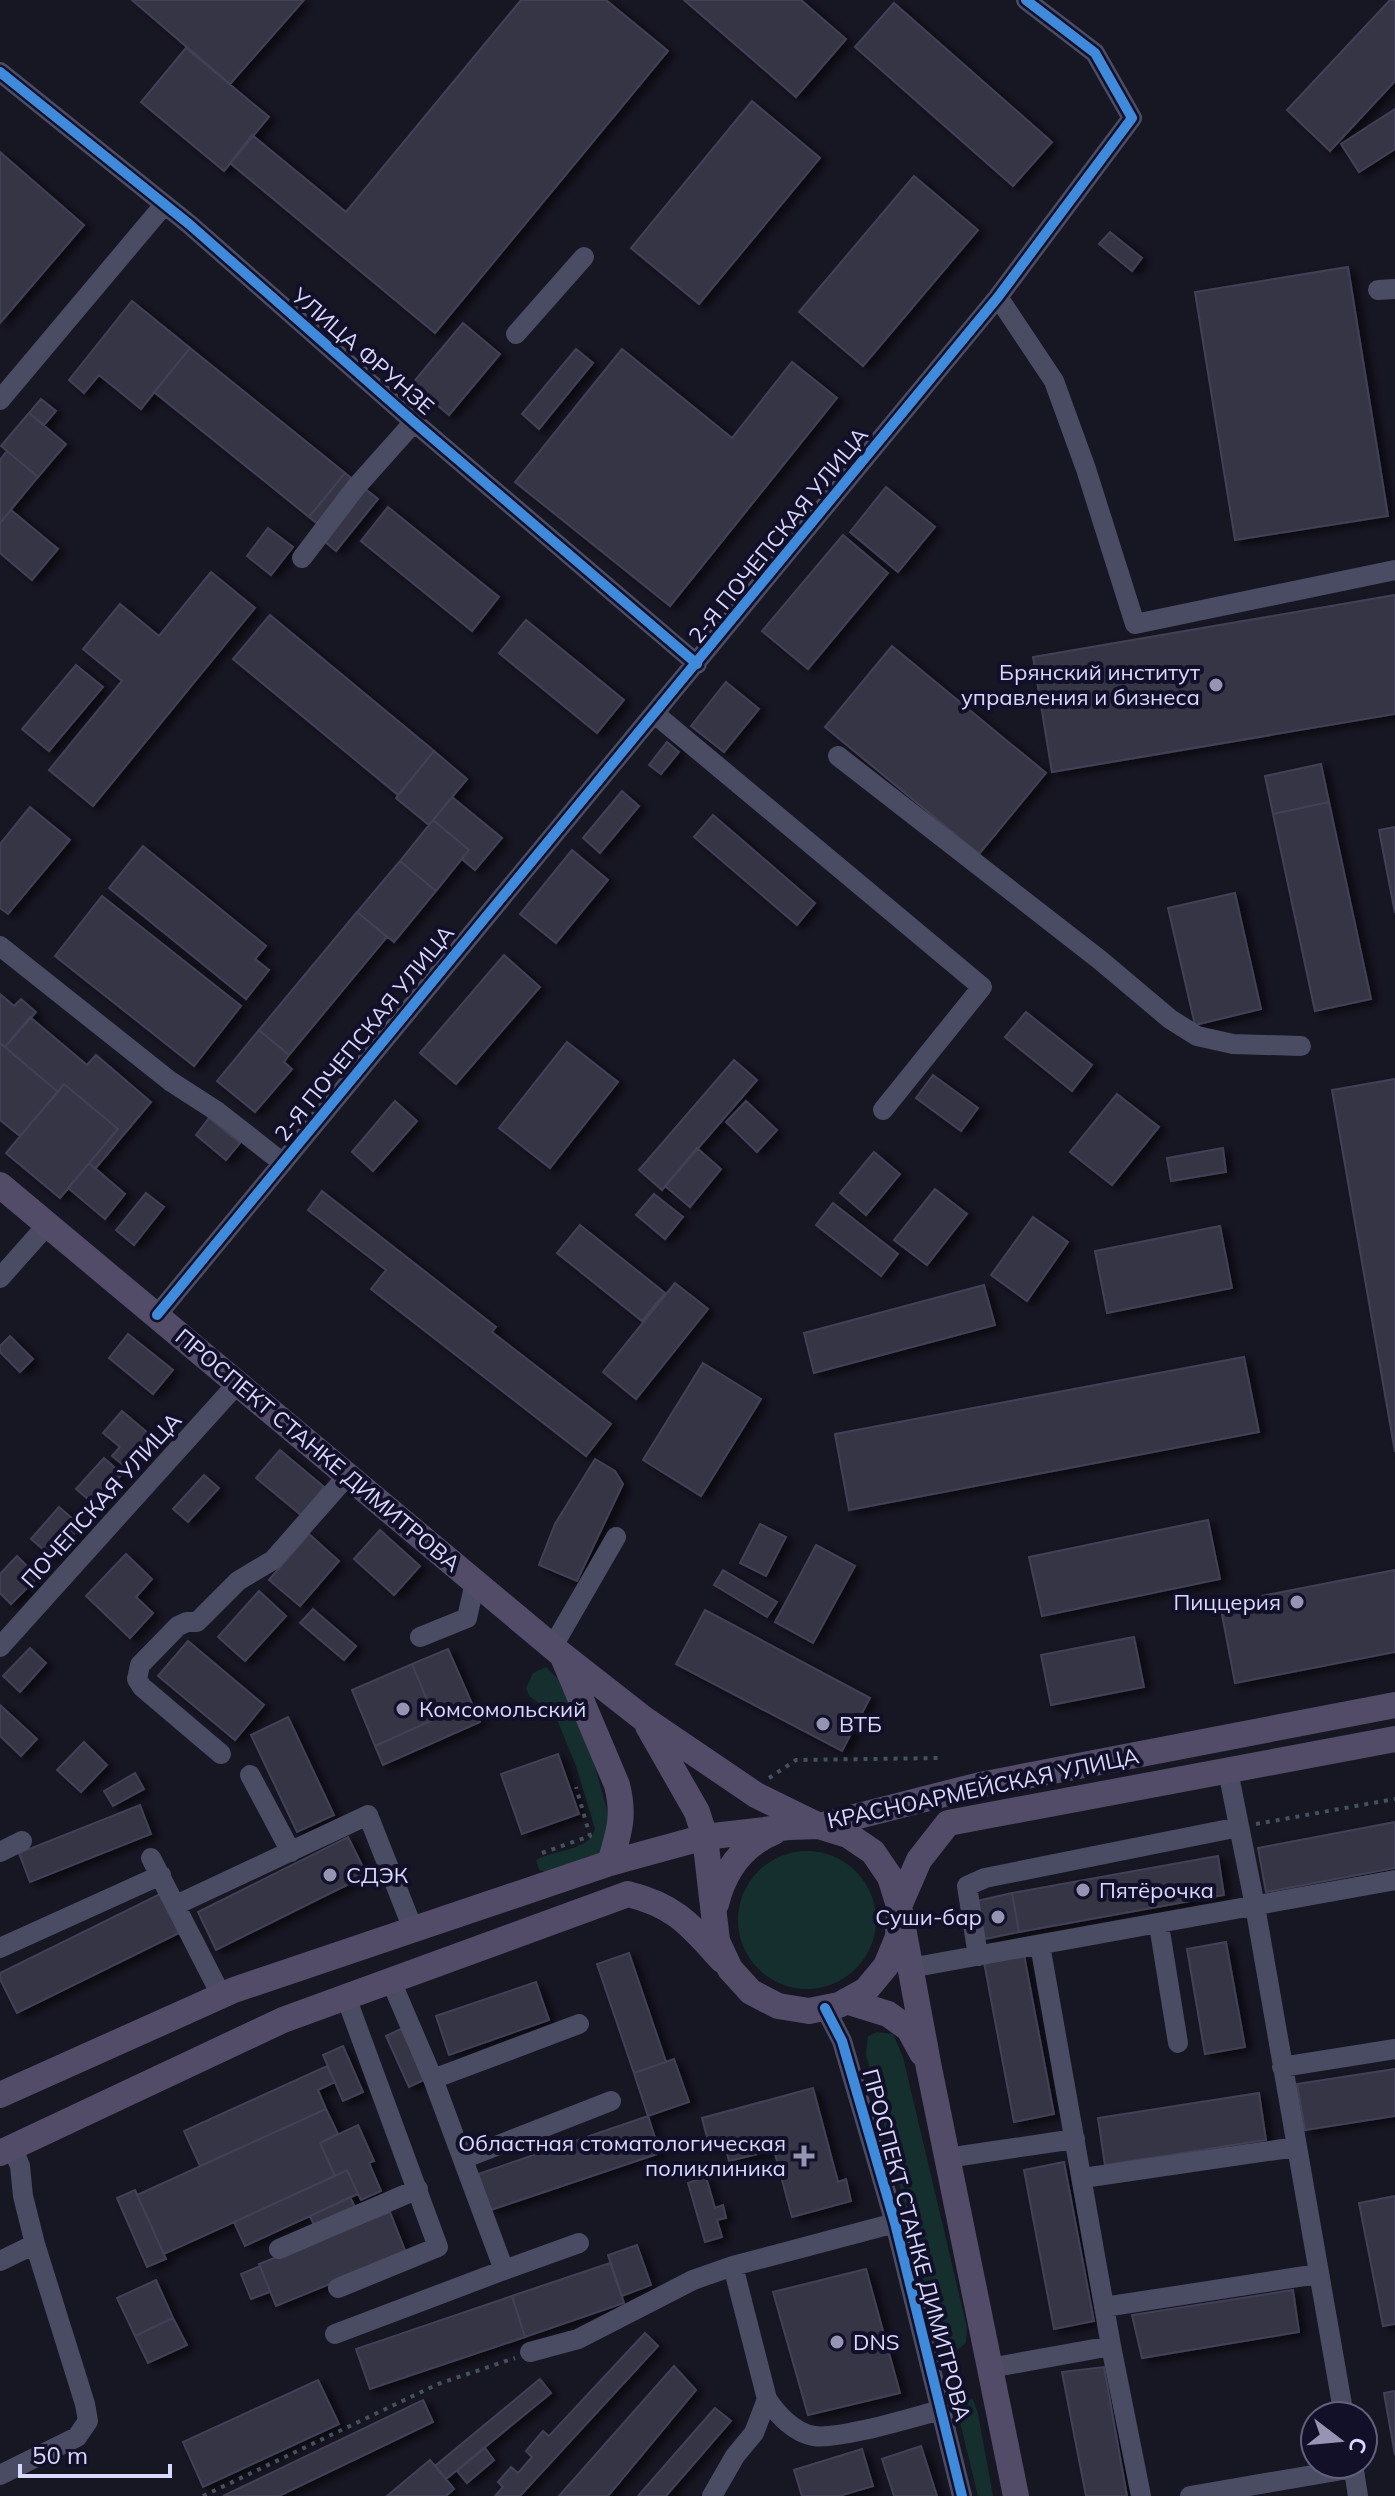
<svg xmlns="http://www.w3.org/2000/svg" width="1395" height="2496" font-family="Mulish,sans-serif">
<style>
.green{fill:#142f2d}
.building{fill:#353445;stroke:#434156;stroke-width:2;filter:url(#shadow)}
.lines{fill:none;stroke-linecap:round;stroke-linejoin:round}
.path{stroke:#44525e;stroke-width:4;stroke-dasharray:4 6;stroke-linecap:butt}
.minor{stroke:#4a4c64;stroke-width:20}
.major{stroke:#534c69;stroke-width:26}
.cycleway-casing{stroke:#121029;stroke-width:15}
.cycleway{stroke:#408adc;stroke-width:10}
.poi-dot{fill:#9594b2;stroke:#121029;stroke-width:3}
.labels{text-anchor:middle;dominant-baseline:central;stroke-width:8;stroke-linejoin:round;paint-order:stroke}
.street-label{font-size:22px;fill:#d9d8ff;stroke:#121029}
.poi-label{font-size:22px;fill:#d9d8ff;stroke:#121029;text-anchor:start}
</style>
<defs>
<filter id="shadow"><feDropShadow dx="6" dy="3.5" stdDeviation="4" flood-color="#0009"/></filter>
</defs>
<rect width="100%" height="100%" fill="#171623"/>
<path class="green" d="M 546,1667 L 558,1679 L 583,1724 L 612,1827 L 608,1846 L 593,1860 L 551,1873 L 539,1870 L 536,1860 C 553,1850 590,1851 595,1829 L 576,1766 L 555,1715 L 529,1696 L 526,1688 L 533,1673 Z
M738 1920a69 69 0 1 1 138 0a69 69 0 1 1-138 0Z
M 877,2032 L 893,2034 L 903,2057 L 967,2328 L 966,2343 L 956,2351 L 943,2349 L 937,2333 L 866,2054 L 868,2036 Z
M 973,2399 L 978,2414 L 993,2496 L 978,2496 L 957,2410 L 962,2401 Z"/>
<path class="building" d="M 132,0 L 304,0 L 230,84 Z
M 521,0 L 606,0 L 668,51 L 435,333 L 230,163 L 252,135 L 346,212 Z
M 684,0 L 801,0 L 846,39 L 796,97 Z
M 1390,0 L 1395,0 L 1395,81 L 1330,151 L 1287,110 Z
M 894,3 L 1052,142 L 1013,186 L 855,47 Z
M 186,48 L 269,117 L 224,171 L 141,102 Z
M 752,101 L 820,158 L 699,304 L 631,248 Z
M 1395,109 L 1395,149 L 1359,172 L 1341,144 Z
M 0,152 L 84,225 L 0,323 Z
M 914,176 L 978,230 L 863,366 L 799,312 Z
M 1110,232 L 1142,258 L 1132,271 L 1099,244 Z
M 1348,267 L 1388,516 L 1235,540 L 1195,292 Z
M 132,301 L 190,348 L 141,409 L 99,375 L 84,393 L 69,380 Z
M 463,323 L 500,354 L 449,415 L 412,384 Z
M 190,348 L 345,473 L 309,517 L 154,392 Z
M 576,349 L 593,363 L 539,429 L 522,414 Z
M 622,349 L 732,438 L 792,362 L 837,398 L 670,606 L 515,482 Z
M 41,399 L 56,411 L 44,425 L 29,413 Z
M 29,413 L 66,444 L 38,477 L 1,446 Z
M 7,451 L 38,477 L 0,523 L 0,460 Z
M 345,473 L 378,499 L 336,551 L 317,535 L 323,528 L 309,517 Z
M 886,487 L 935,527 L 898,572 L 850,532 Z
M 388,507 L 499,597 L 472,631 L 361,541 Z
M 11,510 L 58,549 L 32,580 L 0,553 L 0,523 Z
M 268,528 L 293,547 L 271,575 L 247,556 Z
M 843,535 L 888,573 L 808,669 L 762,631 Z
M 211,572 L 255,608 L 93,806 L 49,770 L 122,681 L 83,649 L 120,604 L 159,636 Z
M 1395,595 L 1395,714 L 1052,772 L 1033,657 Z
M 270,615 L 434,751 L 398,795 L 233,659 Z
M 526,620 L 624,700 L 597,733 L 499,653 Z
M 892,646 L 1046,773 L 979,854 L 825,727 Z
M 76,665 L 103,687 L 49,751 L 22,729 Z
M 726,682 L 759,709 L 724,752 L 691,726 Z
M 667,742 L 679,752 L 661,774 L 649,765 Z
M 434,751 L 467,779 L 429,825 L 396,798 Z
M 1321,764 L 1329,802 L 1273,814 L 1265,776 Z
M 622,791 L 639,806 L 600,853 L 583,838 Z
M 452,797 L 502,838 L 475,870 L 462,859 L 469,850 L 433,820 Z
M 1329,802 L 1371,999 L 1315,1011 L 1273,814 Z
M 30,807 L 70,840 L 8,914 L 0,908 L 0,844 Z
M 713,815 L 815,903 L 797,925 L 694,837 Z
M 433,820 L 469,850 L 436,891 L 400,861 Z
M 1395,827 L 1395,913 L 1379,830 Z
M 143,846 L 266,946 L 255,959 L 269,970 L 246,999 L 109,888 Z
M 572,850 L 608,880 L 556,943 L 520,914 Z
M 400,861 L 436,891 L 394,942 L 357,912 Z
M 1235,893 L 1261,1009 L 1195,1025 L 1168,908 Z
M 102,896 L 241,1006 L 194,1066 L 55,956 Z
M 357,912 L 387,937 L 289,1055 L 259,1030 Z
M 504,955 L 540,987 L 456,1084 L 420,1053 Z
M 0,994 L 14,1006 L 21,999 L 36,1012 L 5,1047 L 0,1043 Z
M 1026,1012 L 1092,1065 L 1072,1091 L 1005,1037 Z
M 30,1017 L 87,1065 L 96,1055 L 151,1102 L 95,1169 L 89,1163 L 118,1129 L 64,1084 L 58,1092 L 5,1047 Z
M 259,1030 L 289,1055 L 284,1062 L 292,1069 L 255,1112 L 217,1081 Z
M 567,1042 L 618,1082 L 550,1168 L 499,1128 Z
M 0,1043 L 58,1092 L 20,1136 L 0,1120 Z
M 734,1060 L 757,1080 L 662,1190 L 639,1170 Z
M 933,1075 L 978,1108 L 961,1131 L 916,1098 Z
M 1395,1079 L 1395,1452 L 1332,1090 Z
M 64,1084 L 118,1129 L 60,1198 L 6,1153 Z
M 1117,1094 L 1159,1127 L 1112,1185 L 1070,1152 Z
M 395,1101 L 417,1121 L 373,1171 L 352,1152 Z
M 746,1101 L 777,1130 L 757,1152 L 726,1122 Z
M 209,1118 L 240,1143 L 226,1160 L 196,1135 Z
M 697,1148 L 721,1169 L 690,1207 L 665,1186 Z
M 1223,1148 L 1226,1172 L 1171,1181 L 1167,1158 Z
M 874,1152 L 900,1174 L 866,1215 L 840,1193 Z
M 89,1163 L 125,1194 L 105,1219 L 68,1188 Z
M 935,1189 L 967,1214 L 927,1265 L 894,1240 Z
M 322,1191 L 496,1327 L 492,1332 L 611,1424 L 586,1456 L 371,1289 L 386,1270 L 308,1210 Z
M 146,1193 L 164,1207 L 134,1245 L 116,1230 Z
M 654,1194 L 683,1217 L 665,1239 L 636,1215 Z
M 833,1203 L 898,1254 L 881,1276 L 816,1225 Z
M 1033,1217 L 1068,1242 L 1027,1301 L 991,1275 Z
M 580,1225 L 665,1293 L 642,1321 L 557,1253 Z
M 1220,1226 L 1232,1288 L 1107,1313 L 1095,1251 Z
M 675,1283 L 708,1309 L 636,1399 L 603,1372 Z
M 984,1285 L 995,1325 L 814,1373 L 804,1333 Z
M 128,1334 L 173,1370 L 153,1394 L 109,1358 Z
M 10,1336 L 33,1359 L 20,1372 L 0,1352 L 0,1346 Z
M 1244,1357 L 1259,1432 L 849,1510 L 835,1434 Z
M 703,1363 L 761,1399 L 701,1496 L 643,1460 Z
M 122,1411 L 154,1438 L 128,1469 L 112,1456 L 120,1447 L 103,1433 Z
M 280,1450 L 324,1487 L 301,1515 L 256,1478 Z
M 104,1458 L 122,1474 L 95,1505 L 76,1489 Z
M 595,1459 L 615,1471 L 623,1484 L 577,1581 L 539,1565 L 555,1524 Z
M 204,1475 L 219,1488 L 188,1522 L 173,1509 Z
M 59,1507 L 81,1526 L 53,1558 L 31,1539 Z
M 1208,1520 L 1220,1579 L 1042,1616 L 1029,1557 Z
M 760,1524 L 786,1537 L 766,1576 L 740,1563 Z
M 380,1530 L 420,1566 L 394,1595 L 354,1559 Z
M 309,1534 L 339,1561 L 300,1606 L 269,1580 Z
M 816,1545 L 855,1566 L 813,1643 L 775,1622 Z
M 126,1554 L 152,1579 L 136,1597 L 153,1613 L 130,1638 L 86,1596 Z
M 17,1556 L 38,1577 L 11,1604 L 0,1593 L 0,1574 Z
M 723,1570 L 777,1602 L 767,1617 L 714,1585 Z
M 1395,1570 L 1395,1652 L 1235,1683 L 1220,1604 Z
M 259,1591 L 286,1616 L 245,1661 L 218,1637 Z
M 313,1609 L 356,1646 L 344,1660 L 300,1623 Z
M 705,1610 L 870,1698 L 842,1751 L 676,1664 Z
M 1134,1637 L 1144,1687 L 1051,1705 L 1041,1655 Z
M 188,1641 L 264,1705 L 235,1740 L 158,1676 Z
M 30,1648 L 46,1663 L 20,1692 L 3,1676 Z
M 448,1649 L 480,1722 L 383,1765 L 375,1746 L 435,1719 L 412,1664 Z
M 412,1664 L 435,1719 L 375,1746 L 352,1690 Z
M 0,1705 L 37,1739 L 21,1756 L 0,1736 Z
M 288,1717 L 334,1815 L 297,1832 L 251,1735 Z
M 84,1742 L 107,1765 L 81,1792 L 57,1770 Z
M 558,1754 L 579,1814 L 522,1834 L 501,1774 Z
M 135,1773 L 144,1789 L 113,1806 L 104,1791 Z
M 140,1805 L 151,1834 L 30,1882 L 19,1853 Z
M 1395,1822 L 1395,1868 L 1266,1892 L 1258,1848 Z
M 348,1837 L 367,1875 L 216,1950 L 198,1912 Z
M 1218,1856 L 1224,1895 L 1019,1932 L 1012,1893 Z
M 162,1893 L 181,1932 L 17,2013 L 0,1979 L 0,1973 Z
M 1012,1893 L 1019,1932 L 985,1939 L 977,1901 Z
M 1226,1942 L 1245,2047 L 1205,2054 L 1187,1949 Z
M 629,1953 L 666,2062 L 634,2073 L 597,1964 Z
M 1024,1955 L 1054,2114 L 1014,2122 L 984,1962 Z
M 536,1982 L 549,2020 L 449,2055 L 436,2016 Z
M 403,2028 L 426,2079 L 409,2087 L 386,2036 Z
M 343,2046 L 363,2092 L 343,2101 L 323,2055 Z
M 674,2059 L 689,2102 L 648,2116 L 634,2073 Z
M 327,2066 L 335,2082 L 318,2090 L 326,2109 L 200,2166 L 184,2131 Z
M 1395,2069 L 1395,2116 L 1305,2130 L 1297,2084 Z
M 813,2088 L 838,2182 L 846,2179 L 851,2201 L 792,2217 L 774,2150 L 729,2161 L 725,2145 L 710,2149 L 702,2118 Z
M 1259,2093 L 1266,2140 L 1105,2165 L 1098,2118 Z
M 326,2109 L 338,2134 L 320,2143 L 335,2176 L 164,2254 L 137,2195 Z
M 648,2116 L 660,2153 L 491,2210 L 478,2174 Z
M 358,2125 L 374,2161 L 369,2163 L 381,2191 L 361,2200 L 347,2170 L 335,2176 L 320,2143 Z
M 1064,2162 L 1094,2321 L 1054,2329 L 1024,2170 Z
M 347,2170 L 358,2194 L 245,2246 L 234,2222 Z
M 706,2177 L 715,2208 L 723,2205 L 726,2218 L 717,2220 L 722,2237 L 705,2242 L 688,2183 Z
M 135,2190 L 166,2259 L 147,2267 L 117,2198 Z
M 1395,2196 L 1395,2324 L 1383,2326 L 1359,2203 Z
M 350,2197 L 355,2207 L 315,2227 L 310,2216 Z
M 390,2212 L 406,2253 L 276,2306 L 259,2264 Z
M 637,2245 L 651,2285 L 622,2296 L 608,2255 Z
M 610,2263 L 624,2303 L 525,2337 L 512,2296 Z
M 260,2266 L 270,2292 L 251,2299 L 241,2274 Z
M 866,2269 L 900,2393 L 808,2415 L 773,2292 Z
M 156,2280 L 173,2318 L 135,2336 L 117,2298 Z
M 1293,2290 L 1299,2332 L 1142,2358 L 1132,2315 Z
M 512,2296 L 525,2337 L 370,2389 L 356,2349 Z
M 173,2318 L 187,2345 L 148,2363 L 135,2336 Z
M 645,2333 L 658,2346 L 520,2496 L 495,2496 L 503,2487 L 498,2482 L 511,2467 L 518,2473 L 532,2457 L 526,2451 L 543,2431 L 549,2436 Z
M 674,2366 L 696,2390 L 608,2496 L 559,2496 Z
M 1104,2367 L 1127,2496 L 1086,2496 L 1062,2372 Z
M 540,2379 L 551,2393 L 446,2479 L 435,2466 Z
M 318,2380 L 339,2424 L 203,2487 L 183,2442 Z
M 1395,2391 L 1395,2455 L 1384,2393 Z
M 423,2400 L 433,2422 L 279,2496 L 223,2496 Z
M 715,2408 L 731,2421 L 666,2496 L 638,2496 Z
M 921,2446 L 937,2496 L 894,2496 L 882,2459 Z
M 485,2448 L 494,2460 L 467,2483 L 457,2471 Z
M 862,2449 L 873,2486 L 839,2496 L 802,2496 L 794,2470 Z
M 430,2460 L 454,2489 L 446,2496 L 387,2496 Z"/>
<g class="lines">
<path class="path" d="M 769,1778 L 796,1760 L 941,1758
M 1256,1824 L 1395,1799
M 542,1853 L 590,1836 L 576,1787
M 203,2496 L 438,2384 L 515,2358"/>
<path class="minor" d="M 0,72 L 189,224 L 414,422 L 697,664
M 1378,290 L 1395,289
M 998,297 L 1054,381 L 1086,469 L 1135,624 L 1395,570
M 516,334 L 584,257
M 0,400 L 164,205
M 302,558 L 356,487 L 414,422
M 655,714 L 982,987 L 883,1110
M 838,756 L 1100,960 L 1170,1019 L 1197,1036 L 1233,1044 L 1301,1046
M 0,946 L 170,1081 L 218,1112 L 283,1163
M 0,1278 L 48,1224
M 157,1315 L 998,297 L 1132,118 L 1095,53 L 1026,0
M 420,1637 L 467,1618 L 475,1582
M 553,1646 L 616,1537
M 0,1647 L 237,1384
M 221,1754 L 142,1687 L 137,1679 L 140,1665 L 178,1626 L 187,1622 L 197,1622 L 238,1581 L 273,1560 L 348,1475
M 1228,1771 L 1255,1906 L 1344,2416
M 250,1775 L 291,1852
M 0,1852 L 22,1841
M 151,1858 L 221,1995
M 176,1905 L 368,1815 L 413,1929
M 1159,1925 L 1178,2043
M 1040,1945 L 1111,2346 L 1141,2496
M 0,1948 L 161,1875
M 978,1956 L 967,1886 L 985,1878 L 1239,1827
M 910,1968 L 1395,1880
M 825,2008 L 842,2041 L 895,2223 L 962,2496
M 1282,2067 L 1395,2049
M 433,2079 L 579,2024
M 947,2158 L 1075,2139
M 463,2159 L 611,2101
M 1083,2178 L 1296,2147
M 279,2249 L 418,2189
M 0,2261 L 35,2244
M 733,2266 L 767,2399 C 777,2414 794,2433 814,2436 C 839,2440 913,2417 941,2410
M 504,2270 L 579,2243
M 338,2288 L 438,2247 L 346,1997
M 1104,2307 L 1318,2274
M 335,2334 L 504,2270 L 433,2079 L 391,1981
M 530,2352 L 578,2339 L 693,2280 L 733,2266 L 895,2223
M 990,2368 L 1111,2346
M 1353,2464 L 1358,2496
M 0,2475 L 77,2437 L 88,2421 L 85,2404 L 35,2244 L 23,2196 L 20,2166 L 12,2147
M 712,2496 L 735,2456 L 754,2433 L 767,2399
M 1190,2496 L 1354,2468"/>
<path class="major" d="M 0,1185 L 561,1654 L 644,1719 L 756,1795 L 819,1826 L 980,1785 L 1395,1705
M 563,1657 L 617,1785 C 625,1817 619,1832 610,1863
M 648,1726 L 697,1812 L 705,1837 L 717,1941 L 730,1969 L 751,1992 L 778,2006 L 809,2011 L 839,2005 L 866,1990 L 886,1966 L 898,1937 L 899,1906 L 919,1860 L 948,1823 L 1395,1739
M 716,1904 C 724,1871 742,1845 774,1832
M 846,2001 L 888,2014 L 909,2029 L 922,2053
M 0,2095 L 234,1990 L 610,1863 L 705,1837 L 789,1827 L 819,1826 L 848,1835 L 873,1852 L 890,1877 L 899,1906 L 928,2063 L 1016,2496
M 0,2153 L 283,2020 L 628,1894 C 676,1906 690,1925 722,1960"/>
<g class="cycleway-casing">
<path id="cycleway" d="M 0,72 L 189,224 L 414,422 L 697,664
M 157,1315 L 998,297 L 1132,118 L 1095,53 L 1026,0
M 825,2008 L 842,2041 L 895,2223 L 962,2496"/>
</g>
<use href="#cycleway" class="cycleway"/>
</g>
<g class="poi-dot">
<circle cx="1216" cy="685" r="8"/>
<circle cx="1297" cy="1602" r="8"/>
<circle cx="403" cy="1709" r="8"/>
<circle cx="823" cy="1724" r="8"/>
<circle cx="330" cy="1875" r="8"/>
<circle cx="1083" cy="1890" r="8"/>
<circle cx="998" cy="1917" r="8"/>
<path d="M800 2144h8v8h8v8h-8v8h-8v-8h-8v-8h8z"/>
<circle cx="837" cy="2342" r="8"/>
</g>
<g class="labels">
<g class="street-label">
<text transform="translate(363 351) rotate(41)">УЛИЦА ФРУНЗЕ</text>
<text transform="translate(778 535) rotate(-51)">2-Я ПОЧЕПСКАЯ УЛИЦА</text>
<text transform="translate(364 1033) rotate(-51)">2-Я ПОЧЕПСКАЯ УЛИЦА</text>
<text transform="translate(318 1450) rotate(40)">ПРОСПЕКТ СТАНКЕ ДИМИТРОВА</text>
<text transform="translate(101 1500) rotate(-48)">ПОЧЕПСКАЯ УЛИЦА</text>
<text transform="translate(983 1788) rotate(-12)">КРАСНОАРМЕЙСКАЯ УЛИЦА</text>
<text transform="translate(917 2245) rotate(75)">ПРОСПЕКТ СТАНКЕ ДИМИТРОВА</text>
</g>
<g class="poi-label">
<text x="1200" y="672" text-anchor="end">Брянский институт<tspan x="1200" dy="25">управления и бизнеса</tspan></text>
<text x="1281" y="1602" text-anchor="end">Пиццерия</text>
<text x="419" y="1709">Комсомольский</text>
<text x="839" y="1724">ВТБ</text>
<text x="346" y="1875">СДЭК</text>
<text x="1099" y="1890">Пятёрочка</text>
<text x="982" y="1917" text-anchor="end">Суши-бар</text>
<text x="786" y="2143" text-anchor="end">Областная стоматологическая<tspan x="786" dy="25">поликлиника</tspan></text>
<text x="853" y="2342">DNS</text>
</g>
</g>
<g transform="translate(1339 2440) rotate(106)"><circle r="38" fill="#121029" stroke="#62607f" stroke-width="2"/>
<path d="M0-6L14 30L0 20L-14 30Z" fill="#9594b2"/>
<text y="-12" font-size="22" font-weight="bold" text-anchor="middle" fill="#d9d8ff">С</text>
</g>
<path d="M20 2464v12h150v-12" fill="none" stroke="#d9d8ff" stroke-width="4"/>
<text x="32" y="2464" font-size="24" fill="#d9d8ff" stroke="#121029" stroke-width="6" paint-order="stroke">50 m</text>
</svg>
